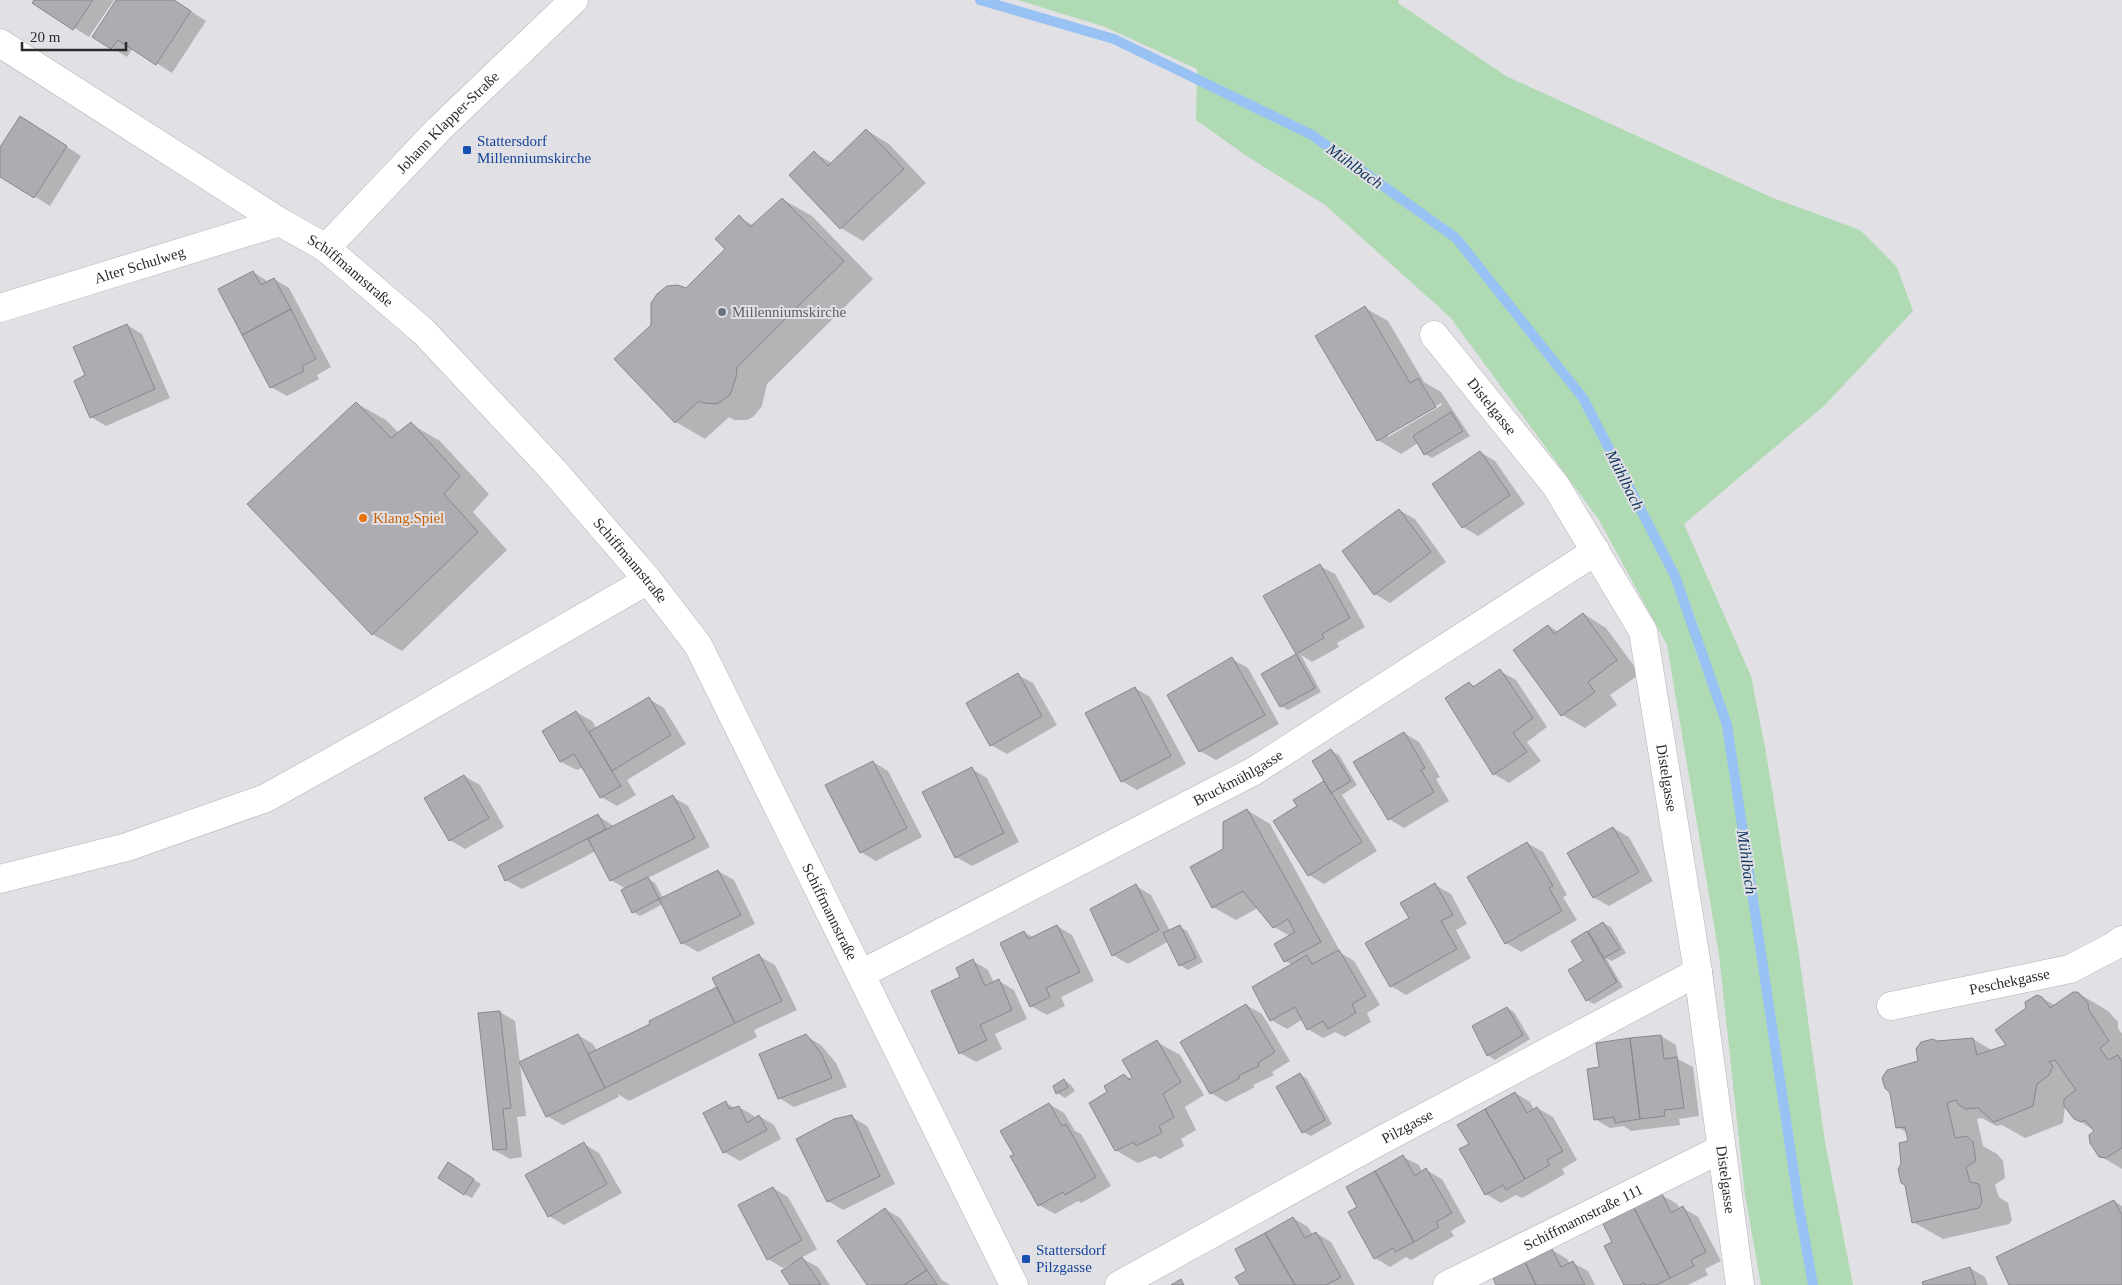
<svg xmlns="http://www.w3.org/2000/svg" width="2122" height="1285" font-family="Georgia,serif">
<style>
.green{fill:#b0dab4}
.shadow{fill:#0003;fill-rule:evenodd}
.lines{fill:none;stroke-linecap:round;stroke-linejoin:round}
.stream{stroke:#98c2f4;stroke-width:10}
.building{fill:#adadb1;stroke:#88888c}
.minor-casing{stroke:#b1b0b5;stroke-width:29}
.minor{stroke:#fff;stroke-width:28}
.transit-dot{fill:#1a4fb4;stroke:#e1e1e5;stroke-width:2}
.worship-dot{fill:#6b7280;stroke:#e1e1e5;stroke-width:2}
.food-dot{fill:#e8710a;stroke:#e1e1e5;stroke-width:2}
.labels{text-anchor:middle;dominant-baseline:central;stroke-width:4;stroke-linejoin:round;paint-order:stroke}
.street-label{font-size:15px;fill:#2b2b2c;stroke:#e1e1e5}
.transit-label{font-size:15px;fill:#164399;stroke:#e1e1e5;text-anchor:start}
.worship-label{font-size:15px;fill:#5b616d;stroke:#e1e1e5;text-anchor:start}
.food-label{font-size:15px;fill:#c56008;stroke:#e1e1e5;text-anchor:start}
.water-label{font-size:16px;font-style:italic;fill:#0f335a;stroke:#e1e1e5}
</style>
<rect width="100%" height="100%" fill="#e1e1e5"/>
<path class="green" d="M 1018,0 L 1399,0 L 1398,3 L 1506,76 L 1773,198 L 1860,230 L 1897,267 L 1913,311 L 1824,406 L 1684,524 L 1751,676 L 1766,753 L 1798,948 L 1825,1142 L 1853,1285 L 1761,1285 L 1745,1195 L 1719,955 L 1667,645 L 1599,520 L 1450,317 L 1325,205 L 1248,157 L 1196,120 L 1197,69 L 1105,27 Z"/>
<path class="shadow" d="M 35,0 L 114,0 L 89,37 L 34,2 Z
M 118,0 L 174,0 L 206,21 L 172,73 L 133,48 L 127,57 L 94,36 Z
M 35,126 L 81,156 L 50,206 L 0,175 L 0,149 Z
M 866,130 L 889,144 L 926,183 L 863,241 L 841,228 L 814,153 L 832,163 Z
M 782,199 L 812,216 L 873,279 L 767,384 L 762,406 L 753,417 L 747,420 L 734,420 L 729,417 L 705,439 L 676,422 L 652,325 L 726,249 L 739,217 L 754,226 Z
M 253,272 L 269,282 L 274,279 L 289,288 L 331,367 L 317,375 L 319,379 L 287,396 L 271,387 Z
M 1365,308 L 1388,321 L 1424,382 L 1441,392 L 1470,436 L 1432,458 L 1425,454 L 1418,443 L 1401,454 L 1378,440 ZM 1441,403 L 1442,405 L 1388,437 L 1388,434 Z
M 127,325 L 142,334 L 170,398 L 106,426 L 91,417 L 87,376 Z
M 356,403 L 386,420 L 399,433 L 411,424 L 440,441 L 489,494 L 473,512 L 507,550 L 402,651 L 372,634 Z
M 1480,452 L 1495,461 L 1525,504 L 1478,536 L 1463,527 Z
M 1399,510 L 1415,519 L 1446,562 L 1390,603 L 1375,594 Z
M 1320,566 L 1335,574 L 1365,627 L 1337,643 L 1339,647 L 1312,662 L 1301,655 L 1321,692 L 1288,710 L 1281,706 L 1263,674 L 1298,654 L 1265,597 Z
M 1584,614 L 1606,628 L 1640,674 L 1610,695 L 1617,705 L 1585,728 L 1562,715 L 1548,626 L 1559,632 Z
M 1232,659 L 1248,668 L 1279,724 L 1216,760 L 1200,751 Z
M 1500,671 L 1516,680 L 1547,727 L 1527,742 L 1541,761 L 1509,783 L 1494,774 L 1469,683 L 1476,687 Z
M 1018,675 L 1033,683 L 1057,725 L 1007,754 L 991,745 Z
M 1135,688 L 1150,697 L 1186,764 L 1137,790 L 1122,781 Z
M 649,699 L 664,708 L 686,744 L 627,780 L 636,795 L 617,806 L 601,797 L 583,767 L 577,770 L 561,762 L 544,732 L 576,712 L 592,721 L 597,729 Z
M 1404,733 L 1419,742 L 1440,777 L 1436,779 L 1449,801 L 1404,828 L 1389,819 Z
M 1331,751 L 1339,755 L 1357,785 L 1342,795 L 1377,851 L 1324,884 L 1309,875 L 1298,807 L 1324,782 Z
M 873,762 L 888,771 L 922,837 L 876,861 L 861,852 Z
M 972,769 L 987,778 L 1019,842 L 972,866 L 956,857 Z
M 464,776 L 480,785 L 504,827 L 465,849 L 450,840 Z
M 673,797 L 688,806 L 710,847 L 648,878 L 655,883 L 663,898 L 718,871 L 734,880 L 755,924 L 698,952 L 682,943 L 663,904 L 640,916 L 633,912 L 626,889 L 611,880 L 596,851 L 522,889 L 506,880 L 598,816 L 614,826 Z
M 1247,810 L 1270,824 L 1341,953 L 1354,961 L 1380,1005 L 1367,1013 L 1371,1022 L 1345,1037 L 1335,1032 L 1323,1038 L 1308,1029 L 1303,1019 L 1287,1029 L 1271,1020 L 1293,965 L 1285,961 L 1290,936 L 1274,927 L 1258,908 L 1236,920 L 1213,907 L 1224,850 Z
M 1613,828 L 1629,837 L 1653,881 L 1609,906 L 1593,897 Z
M 1527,843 L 1543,852 L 1567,895 L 1563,897 L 1577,920 L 1521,952 L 1506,943 Z
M 1435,885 L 1451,894 L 1467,924 L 1456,930 L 1471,958 L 1406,995 L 1391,986 L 1410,919 Z
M 1136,886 L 1151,895 L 1170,931 L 1180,927 L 1187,931 L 1203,962 L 1188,970 L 1180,965 L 1169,941 L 1128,964 L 1113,955 Z
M 1603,923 L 1611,927 L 1626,953 L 1612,961 L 1606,958 L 1623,987 L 1594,1004 L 1587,1000 L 1584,962 L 1572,941 Z
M 1057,926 L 1072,935 L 1094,981 L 1061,997 L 1065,1006 L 1047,1015 L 1031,1006 L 1024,932 L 1034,938 Z
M 759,956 L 775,965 L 797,1010 L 754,1030 L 757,1037 L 629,1101 L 618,1094 L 619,1097 L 563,1125 L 547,1116 L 521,1063 L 578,1035 L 593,1044 L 597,1051 L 720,990 Z
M 973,961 L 988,970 L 994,983 L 999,981 L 1014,990 L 1027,1019 L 995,1034 L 1002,1049 L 976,1062 L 960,1053 L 961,978 Z
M 2078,993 L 2108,1011 L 2118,1022 L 2118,1028 L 2122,1034 L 2122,1169 L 2100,1156 L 2095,1131 L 2075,1118 L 2065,1106 L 2063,1123 L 2025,1138 L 2002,1125 L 1996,1126 L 1982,1118 L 1977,1119 L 1983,1146 L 1997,1154 L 2003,1161 L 2005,1178 L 1995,1185 L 1999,1197 L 2008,1203 L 2012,1220 L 2009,1224 L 1943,1239 L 1913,1222 L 1903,1164 L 1909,1142 L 1908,1133 L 1897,1127 L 1919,1062 L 1937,1042 L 1973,1039 L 1993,1051 L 2008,1045 L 2042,998 L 2056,1006 Z
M 1246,1005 L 1262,1014 L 1290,1061 L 1272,1072 L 1274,1075 L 1253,1085 L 1255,1087 L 1226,1102 L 1211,1093 Z
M 1507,1008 L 1514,1012 L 1530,1039 L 1495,1060 L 1488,1055 Z
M 500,1012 L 515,1021 L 526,1116 L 517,1117 L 522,1157 L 510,1159 L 494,1150 Z
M 806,1036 L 821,1045 L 836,1063 L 847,1087 L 794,1107 L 779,1098 Z
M 1661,1036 L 1676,1045 L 1678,1059 L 1693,1067 L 1699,1116 L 1679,1119 L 1680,1125 L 1631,1131 L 1624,1126 L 1610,1128 L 1595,1119 L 1600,1069 Z
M 1157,1042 L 1180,1055 L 1204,1095 L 1185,1107 L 1196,1130 L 1181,1139 L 1184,1146 L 1160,1159 L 1155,1156 L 1138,1163 L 1115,1150 L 1109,1092 L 1124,1075 L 1132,1079 L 1134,1077 Z
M 1300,1074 L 1307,1079 L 1332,1124 L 1311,1136 L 1303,1132 Z
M 1064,1080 L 1071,1085 L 1075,1091 L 1065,1098 L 1057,1093 L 1055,1086 Z
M 1515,1093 L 1530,1102 L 1534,1110 L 1537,1108 L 1553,1117 L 1577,1160 L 1562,1169 L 1565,1174 L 1522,1198 L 1516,1195 L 1501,1203 L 1486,1194 L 1470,1145 Z
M 726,1103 L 735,1108 L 739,1107 L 754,1116 L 756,1119 L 759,1116 L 774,1125 L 781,1139 L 740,1161 L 724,1152 L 705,1114 Z
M 1049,1104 L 1064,1113 L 1075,1131 L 1081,1134 L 1111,1186 L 1081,1203 L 1078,1201 L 1055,1214 L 1039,1205 L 1016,1156 Z
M 852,1117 L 867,1126 L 895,1184 L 843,1210 L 828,1201 Z
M 584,1144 L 599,1153 L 622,1193 L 564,1225 L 549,1216 L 526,1176 Z
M 1403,1157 L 1419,1165 L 1422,1172 L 1426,1170 L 1442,1179 L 1466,1222 L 1451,1231 L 1454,1236 L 1411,1260 L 1406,1257 L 1390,1267 L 1375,1258 L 1359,1208 Z
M 456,1168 L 481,1184 L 472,1198 L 464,1194 Z
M 773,1188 L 788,1197 L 817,1249 L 801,1258 L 818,1267 L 830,1285 L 792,1285 L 792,1263 L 783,1268 L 768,1259 Z
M 1662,1195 L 1677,1204 L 1680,1209 L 1683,1208 L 1698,1217 L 1721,1261 L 1705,1269 L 1708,1275 L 1688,1285 L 1625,1285 L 1614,1243 Z
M 2114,1201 L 2122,1206 L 2122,1285 L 2011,1285 Z
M 885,1209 L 900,1218 L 942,1280 L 950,1285 L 869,1285 Z
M 1293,1218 L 1308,1227 L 1313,1235 L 1316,1233 L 1331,1242 L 1355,1285 L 1241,1285 L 1248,1271 Z
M 1552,1250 L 1567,1259 L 1570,1264 L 1573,1263 L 1588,1271 L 1595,1285 L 1498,1285 Z
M 1970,1268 L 1985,1277 L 1988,1285 L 1924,1285 Z"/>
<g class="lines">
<path class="stream" d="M 980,0 L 1114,39 L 1312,135 L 1456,238 L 1583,398 L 1675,576 L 1727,725 L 1799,1207 L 1813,1285"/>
</g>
<path class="building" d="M 34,0 L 93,0 L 73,30 L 32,3 Z
M 116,0 L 174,0 L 191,11 L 156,65 L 118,40 L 111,49 L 92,37 Z
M 20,116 L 67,146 L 34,198 L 0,177 L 0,147 Z
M 866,129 L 904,169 L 840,229 L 789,175 L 814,151 L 828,166 Z
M 782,198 L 844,261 L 737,367 L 736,377 L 730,395 L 717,404 L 704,403 L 699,401 L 675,423 L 614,359 L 651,325 L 651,303 L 657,294 L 667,286 L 678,285 L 686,288 L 725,249 L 715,239 L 739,215 L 750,227 Z
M 253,271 L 261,285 L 274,278 L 291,309 L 242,335 L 218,289 Z
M 1365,306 L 1410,383 L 1418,378 L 1436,407 L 1377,441 L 1315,336 Z
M 291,309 L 316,359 L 302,366 L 304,371 L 270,388 L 242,335 Z
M 127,324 L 155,389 L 90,418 L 74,381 L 85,375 L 73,347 Z
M 356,402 L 391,438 L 411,422 L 460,476 L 444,494 L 478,532 L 372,635 L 247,504 Z
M 1451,412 L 1463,431 L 1424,455 L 1413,436 Z
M 1480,451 L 1510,495 L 1462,528 L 1432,484 Z
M 1399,509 L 1431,552 L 1374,595 L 1342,551 Z
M 1320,564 L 1350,618 L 1322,634 L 1324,638 L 1296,654 L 1263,596 Z
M 1583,613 L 1617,660 L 1588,682 L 1595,692 L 1561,716 L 1513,650 L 1548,625 L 1554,634 Z
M 1296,654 L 1315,688 L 1280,707 L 1261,674 Z
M 1232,657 L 1265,715 L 1199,752 L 1167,695 Z
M 1500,669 L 1533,718 L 1513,733 L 1527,752 L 1493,775 L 1445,698 L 1469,682 L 1473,687 Z
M 1018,673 L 1042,716 L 990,746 L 966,703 Z
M 1135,687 L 1171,756 L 1121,782 L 1085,713 Z
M 649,697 L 671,735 L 612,771 L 589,732 Z
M 576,711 L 621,786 L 600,798 L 574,754 L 560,762 L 542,731 Z
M 1404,732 L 1425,768 L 1421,770 L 1434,792 L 1388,820 L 1353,762 Z
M 1331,749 L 1351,781 L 1331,793 L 1312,761 Z
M 873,761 L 907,828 L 860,853 L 825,785 Z
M 972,767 L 1004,833 L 955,858 L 922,792 Z
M 464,775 L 489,818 L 449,841 L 424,798 Z
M 1324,781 L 1362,842 L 1308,876 L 1273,821 L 1297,806 L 1293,800 Z
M 673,795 L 695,838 L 610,881 L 588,839 Z
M 1247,809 L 1321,942 L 1284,962 L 1274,944 L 1295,932 L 1288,919 L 1273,928 L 1243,891 L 1212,908 L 1190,867 L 1223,849 L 1223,822 Z
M 598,814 L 606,829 L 505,881 L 498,866 Z
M 1613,827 L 1639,872 L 1593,898 L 1567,853 Z
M 1527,842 L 1553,886 L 1549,888 L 1562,911 L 1505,944 L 1467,877 Z
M 718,870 L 741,915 L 681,944 L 659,899 Z
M 648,877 L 659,899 L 632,913 L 621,890 Z
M 1435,883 L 1453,915 L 1441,921 L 1457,949 L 1390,987 L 1365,943 L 1409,918 L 1400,903 Z
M 1136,884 L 1159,930 L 1112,956 L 1090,909 Z
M 1603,922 L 1620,949 L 1604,958 L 1588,931 Z
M 1057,925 L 1080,972 L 1046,988 L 1050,997 L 1030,1007 L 1000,943 L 1024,931 L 1028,939 Z
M 1180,925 L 1196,958 L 1179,966 L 1163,933 Z
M 1587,931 L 1617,982 L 1586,1001 L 1568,970 L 1583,961 L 1571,941 Z
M 1339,950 L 1366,996 L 1352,1004 L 1356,1013 L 1328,1029 L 1323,1021 L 1307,1030 L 1295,1007 L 1270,1021 L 1252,987 L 1307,955 L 1312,964 Z
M 759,954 L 782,1001 L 735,1023 L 712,978 Z
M 973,959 L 985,986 L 999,979 L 1012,1010 L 980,1025 L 987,1040 L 959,1054 L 931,991 L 960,977 L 956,968 Z
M 717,987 L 735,1023 L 605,1088 L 588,1054 L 650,1024 L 649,1021 Z
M 2073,992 L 2078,992 L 2088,1003 L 2089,1010 L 2109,1041 L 2100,1048 L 2108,1060 L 2118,1055 L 2122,1062 L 2122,1148 L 2106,1158 L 2099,1157 L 2090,1143 L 2089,1135 L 2094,1131 L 2085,1120 L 2081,1122 L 2074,1119 L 2064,1106 L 2064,1099 L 2076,1090 L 2055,1060 L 2049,1062 L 2053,1066 L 2049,1075 L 2037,1084 L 2033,1106 L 1994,1122 L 1978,1108 L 1965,1109 L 1959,1105 L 1956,1100 L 1947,1103 L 1955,1138 L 1967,1136 L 1973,1142 L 1976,1161 L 1966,1167 L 1970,1182 L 1979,1184 L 1982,1202 L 1979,1208 L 1912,1223 L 1905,1185 L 1901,1183 L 1898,1169 L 1901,1164 L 1899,1143 L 1908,1141 L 1905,1127 L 1896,1128 L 1890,1093 L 1885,1088 L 1882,1078 L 1887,1070 L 1918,1061 L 1916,1049 L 1921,1042 L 1933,1039 L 1937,1041 L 1973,1038 L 1977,1055 L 2006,1045 L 1995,1030 L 2026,1008 L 2025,1002 L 2037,995 L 2042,997 L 2050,1008 Z
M 1246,1004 L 1275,1052 L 1258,1063 L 1259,1066 L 1238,1076 L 1240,1078 L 1210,1094 L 1180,1042 Z
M 1507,1007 L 1523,1035 L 1487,1056 L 1472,1026 Z
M 500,1011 L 511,1108 L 503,1109 L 507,1149 L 493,1150 L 478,1013 Z
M 578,1034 L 605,1088 L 546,1117 L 519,1062 Z
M 806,1034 L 821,1053 L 832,1078 L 778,1099 L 759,1054 Z
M 1661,1035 L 1664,1059 L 1677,1057 L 1684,1108 L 1664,1110 L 1665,1116 L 1640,1119 L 1630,1038 Z
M 1630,1038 L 1640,1119 L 1615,1123 L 1614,1117 L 1594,1120 L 1587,1069 L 1599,1067 L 1596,1043 Z
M 1157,1040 L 1181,1082 L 1163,1094 L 1174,1117 L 1159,1126 L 1162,1133 L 1136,1146 L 1134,1142 L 1115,1151 L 1089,1103 L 1107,1092 L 1104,1086 L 1124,1074 L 1129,1080 L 1132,1077 L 1122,1060 Z
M 1300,1073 L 1325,1120 L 1302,1133 L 1276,1087 Z
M 1064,1079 L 1068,1087 L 1056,1094 L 1053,1086 Z
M 1515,1092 L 1527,1113 L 1537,1107 L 1563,1151 L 1547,1160 L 1550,1165 L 1525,1179 L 1485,1109 Z
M 726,1101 L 729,1109 L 739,1106 L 747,1123 L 759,1115 L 767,1130 L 723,1153 L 703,1113 Z
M 1049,1103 L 1062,1126 L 1066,1124 L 1096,1177 L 1065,1195 L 1063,1192 L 1038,1206 L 1010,1156 L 1014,1155 L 1000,1131 Z
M 1485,1109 L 1525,1179 L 1506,1190 L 1503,1185 L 1485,1195 L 1459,1149 L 1469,1144 L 1457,1125 Z
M 852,1115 L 880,1176 L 827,1202 L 796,1139 L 834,1119 Z
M 584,1142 L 607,1184 L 548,1217 L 525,1175 Z
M 1403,1155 L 1415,1176 L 1426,1168 L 1452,1213 L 1436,1222 L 1439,1227 L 1414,1242 L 1375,1171 Z
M 448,1162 L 474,1179 L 464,1195 L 438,1178 Z
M 1375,1171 L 1414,1242 L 1395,1252 L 1393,1248 L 1374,1259 L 1348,1212 L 1357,1207 L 1346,1187 Z
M 773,1187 L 802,1240 L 767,1260 L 738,1205 Z
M 1662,1194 L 1671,1213 L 1683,1206 L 1706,1252 L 1691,1260 L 1694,1266 L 1670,1278 L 1634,1208 Z
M 2114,1200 L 2122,1215 L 2122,1285 L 2009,1285 L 1996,1257 Z
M 885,1208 L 927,1270 L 904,1285 L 867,1285 L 837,1241 Z
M 1634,1208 L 1670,1278 L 1656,1285 L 1645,1285 L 1644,1283 L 1639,1285 L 1624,1285 L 1604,1246 L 1612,1242 L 1603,1224 Z
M 1293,1217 L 1305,1238 L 1316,1232 L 1341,1277 L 1326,1285 L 1295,1285 L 1265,1233 Z
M 1265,1233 L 1295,1285 L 1240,1285 L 1235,1277 L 1246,1271 L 1235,1249 Z
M 1552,1249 L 1561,1267 L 1573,1261 L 1585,1285 L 1536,1285 L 1525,1262 Z
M 802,1257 L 821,1285 L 790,1285 L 781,1271 Z
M 1525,1262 L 1536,1285 L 1496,1285 L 1493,1278 Z
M 1970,1267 L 1976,1285 L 1923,1285 L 1922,1282 Z
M 927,1270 L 937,1285 L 904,1285 Z
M 1181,1279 L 1184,1285 L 1171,1285 Z"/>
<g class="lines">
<g class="minor-casing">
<g id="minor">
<path id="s1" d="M 0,43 L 280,222 L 326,248 L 424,332 L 554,471 L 648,580 L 698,645 L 1014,1285"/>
<path id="s2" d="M 326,248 L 439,129 L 574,0"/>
<path id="s3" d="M 0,308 L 280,222"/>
<path id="s4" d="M 1434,335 L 1556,486 L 1643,631 L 1698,972 L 1740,1285"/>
<path d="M 0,879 L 127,847 L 266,798 L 397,725 L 648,580"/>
<path id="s5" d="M 861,974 L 1254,771 L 1596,551"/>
<path id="s6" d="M 1891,1006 L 2070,969 L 2114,946 L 2122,940"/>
<path id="s7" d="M 1119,1285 L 1376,1143 L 1698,972"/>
<path id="s8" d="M 1447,1285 L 1721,1149"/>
</g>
</g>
<use href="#minor" class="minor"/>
</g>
<g class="transit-dot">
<rect x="462" y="145" width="10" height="10" rx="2.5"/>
<rect x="1021" y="1254" width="10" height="10" rx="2.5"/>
</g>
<circle class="worship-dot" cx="722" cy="312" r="5"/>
<circle class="food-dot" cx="363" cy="518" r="5"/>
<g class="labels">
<g class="street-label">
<text stroke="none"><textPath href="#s2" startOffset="175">Johann Klapper-Straße</textPath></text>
<text stroke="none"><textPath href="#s3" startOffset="146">Alter Schulweg</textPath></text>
<text stroke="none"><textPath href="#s1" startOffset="418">Schiffmannstraße</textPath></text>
<text stroke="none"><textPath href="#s4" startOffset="92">Distelgasse</textPath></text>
<text stroke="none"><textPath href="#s1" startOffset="822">Schiffmannstraße</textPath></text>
<text stroke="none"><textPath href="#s5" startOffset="425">Bruckmühlgasse</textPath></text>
<text stroke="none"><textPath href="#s4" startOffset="512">Distelgasse</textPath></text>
<text stroke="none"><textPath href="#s1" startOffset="1228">Schiffmannstraße</textPath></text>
<text stroke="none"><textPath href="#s6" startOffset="121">Peschekgasse</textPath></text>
<text stroke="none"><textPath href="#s7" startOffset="329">Pilzgasse</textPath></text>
<text stroke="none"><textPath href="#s4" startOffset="918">Distelgasse</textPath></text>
<text stroke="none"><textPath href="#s8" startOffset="152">Schiffmannstraße 111</textPath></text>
</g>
<g class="transit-label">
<text x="477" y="141">Stattersdorf<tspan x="477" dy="17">Millenniumskirche</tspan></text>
<text x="1036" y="1250">Stattersdorf<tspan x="1036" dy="17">Pilzgasse</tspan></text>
</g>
<g class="worship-label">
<text x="732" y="312">Millenniumskirche</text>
</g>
<g class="food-label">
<text x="373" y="518">Klang.Spiel</text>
</g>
<g class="water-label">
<text transform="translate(1355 166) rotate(36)">Mühlbach</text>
<text transform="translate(1625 480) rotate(63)">Mühlbach</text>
<text transform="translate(1747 862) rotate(82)">Mühlbach</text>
</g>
</g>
<path d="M22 42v8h104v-8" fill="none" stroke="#2b2b2c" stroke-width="2.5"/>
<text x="30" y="42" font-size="15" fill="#2b2b2c" stroke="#e1e1e5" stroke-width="4" paint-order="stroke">20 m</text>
</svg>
